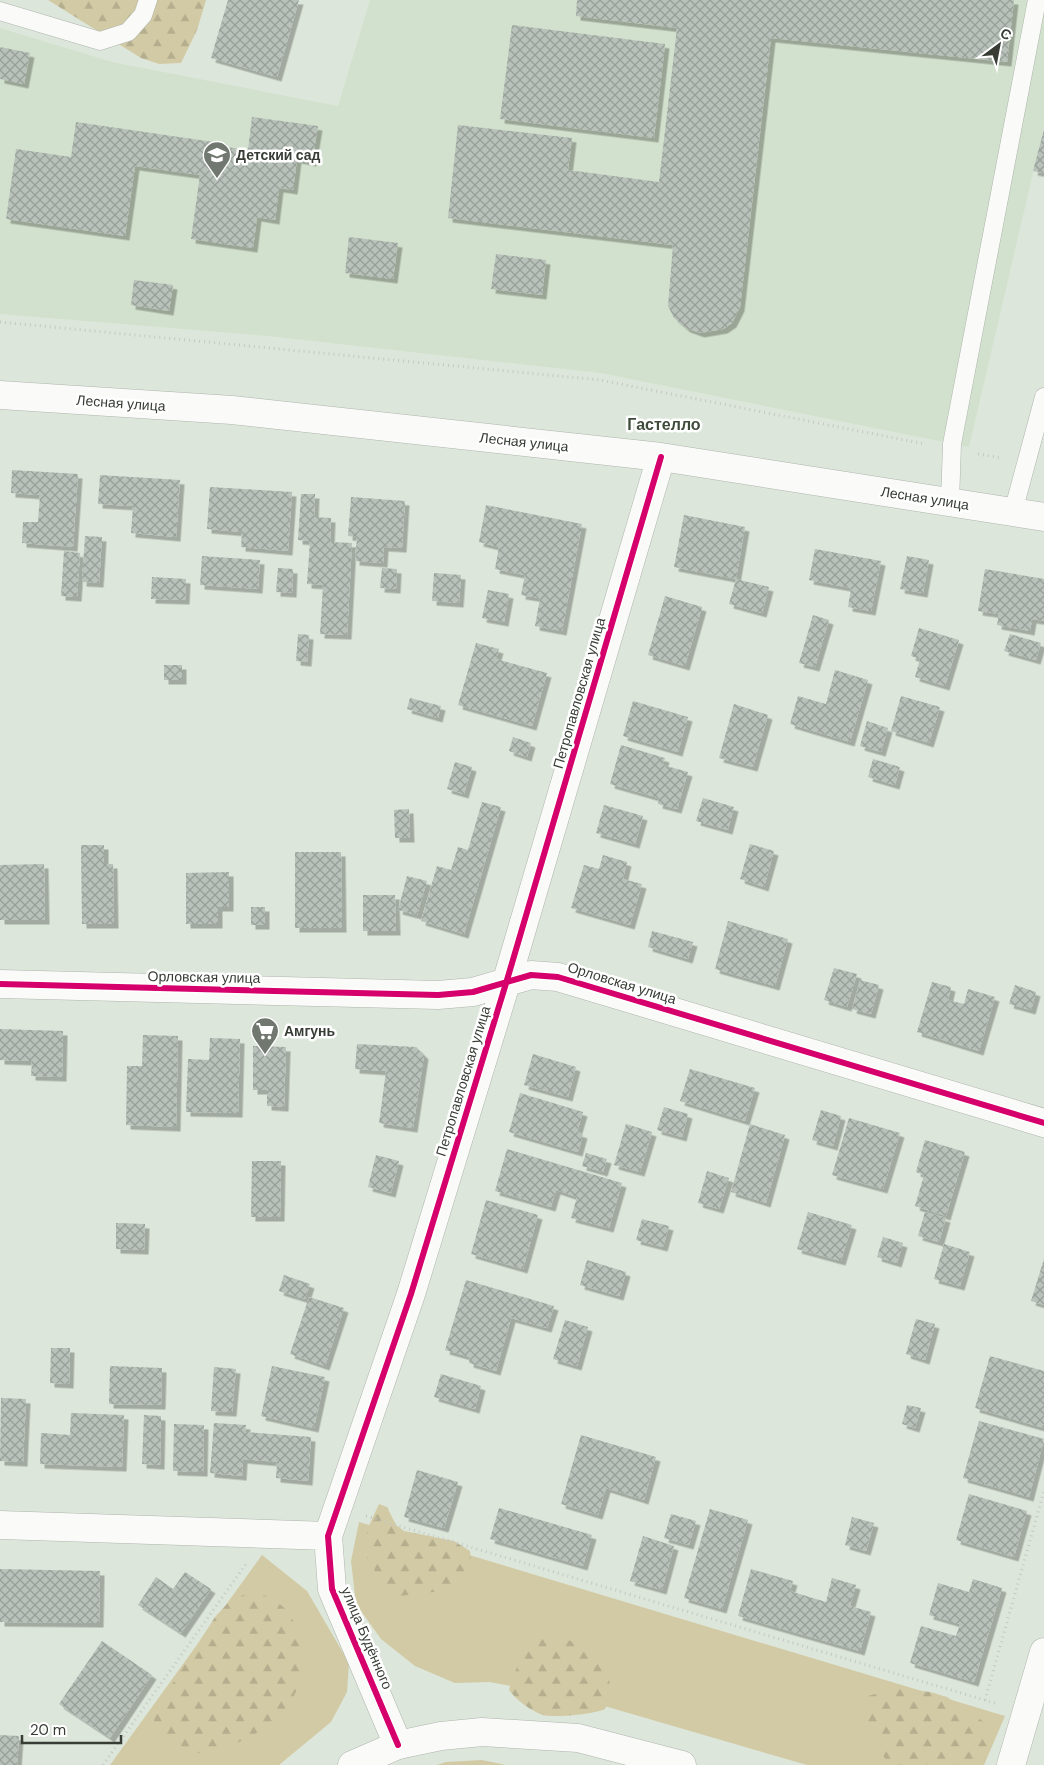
<svg xmlns="http://www.w3.org/2000/svg" width="1044" height="1765" font-family="'DM Sans',sans-serif">
<style>
.built{fill:#d2e1cd}
.grass{fill:#d2caa4}
.forest{fill:url(#forest-firs)}
.building{fill:url(#building-cross-hatch);filter:url(#shadow)}
.lines{fill:none;stroke-linecap:round;stroke-linejoin:round}
.service-casing{stroke:#aeb5ac;stroke-width:19}
.minor-casing{stroke:#aeb5ac;stroke-width:29}
.secondary-casing{stroke:#aeb5ac;stroke-width:29}
.path{stroke:#c5c8c5;stroke-width:3;stroke-dasharray:1 4;stroke-linecap:butt}
.service{stroke:#fafbf9;stroke-width:18}
.minor{stroke:#fafbf9;stroke-width:28}
.secondary{stroke:#fafbf9;stroke-width:28}
.cycleway-casing{stroke:#fff;stroke-width:9}
.cycleway{stroke:#d6006c;stroke-width:6}
.labels{text-anchor:middle;dominant-baseline:central;stroke-width:5;stroke-linejoin:round;paint-order:stroke}
.poi-label{font-size:14px;font-weight:bold;fill:#373d35;stroke:#fff;text-anchor:start}
.street-label{font-size:14px;fill:#373d35;stroke:#fff}
.quarter-label{font-size:16px;font-weight:bold;fill:#3e4a3a;stroke:#fff}
</style>
<defs>
<pattern id="forest-firs" width="22" height="20" patternUnits="userSpaceOnUse" patternTransform="scale(1.25)"><rect width="22" height="20" fill="#d2caa4"/><path d="M5 1l3.5 6h-7zM16 11l3.5 6h-7z" fill="#b5ae8e"/></pattern>
<pattern id="building-cross-hatch" width="8" height="8" patternUnits="userSpaceOnUse" patternTransform="scale(1.25)"><rect width="8" height="8" fill="#b9c2ba"/><path d="M0 0l8 8M0 8l8-8" fill="none" stroke="#979f98"/></pattern>
<filter id="shadow"><feDropShadow dx="4.5" dy="4.5" stdDeviation="0" flood-color="#0004"/></filter>
</defs>
<rect width="100%" height="100%" fill="#dde6da"/>
<path class="built" d="M 370,0 L 1044,0 L 1044,126 L 969,447 L 601,373 L 268,336 L 0,314 L 0,28 L 112,62 L 338,106 Z"/>
<path class="grass" d="M 359,1522 L 1005,1716 L 984,1765 L 807,1765 L 577,1698 L 489,1682 L 455,1683 L 415,1666 L 381,1639 L 356,1604 L 351,1561 Z
M 262,1555 L 307,1591 L 349,1663 L 347,1692 L 331,1722 L 279,1765 L 110,1765 Z
M 482,1760 L 506,1765 L 437,1765 L 446,1762 Z"/>
<path class="forest" d="M 48,0 L 206,0 L 197,30 L 181,63 L 159,64 L 141,58 Z
M 379,1504 L 387,1507 L 396,1525 L 404,1531 L 454,1541 L 470,1551 L 471,1560 L 467,1572 L 460,1585 L 451,1590 L 399,1596 L 382,1583 L 367,1558 L 367,1530 Z
M 252,1590 C 265,1595 282,1602 290,1615 C 307,1641 307,1675 291,1701 C 279,1721 255,1736 234,1744 C 226,1747 213,1755 205,1754 C 187,1753 169,1739 153,1731 L 155,1711 L 215,1617 L 227,1604 Z
M 559,1637 C 582,1642 592,1659 609,1674 L 610,1698 L 605,1709 C 595,1714 554,1718 543,1715 C 531,1711 516,1700 509,1690 C 514,1673 524,1644 543,1638 C 547,1636 554,1637 559,1637 Z
M 898,1688 L 930,1692 L 947,1697 L 987,1724 L 989,1744 L 978,1764 L 890,1765 L 881,1753 L 862,1713 L 868,1696 Z"/>
<path class="building" d="M 228,0 L 299,0 L 277,77 L 211,58 Z
M 577,0 L 1014,0 L 1007,62 L 771,38 L 740,307 L 732,323 L 723,329 L 700,333 L 686,328 L 674,318 L 668,306 L 673,245 L 448,218 L 458,125 L 572,138 L 568,170 L 659,182 L 677,28 L 576,16 Z
M 512,25 L 665,44 L 654,138 L 500,119 Z
M 0,47 L 30,53 L 24,84 L 0,79 Z
M 252,117 L 318,126 L 312,162 L 297,159 L 293,190 L 279,188 L 275,220 L 257,217 L 253,248 L 191,239 L 200,175 L 135,166 L 125,236 L 6,219 L 16,149 L 71,157 L 76,122 L 227,144 L 227,147 L 248,150 Z
M 1044,129 L 1044,173 L 1033,171 Z
M 349,237 L 398,243 L 393,279 L 345,273 Z
M 496,254 L 546,260 L 542,295 L 491,289 Z
M 134,280 L 173,285 L 169,311 L 131,305 Z
M 12,470 L 78,474 L 73,547 L 22,543 L 23,522 L 38,522 L 40,495 L 11,493 Z
M 100,475 L 180,480 L 176,537 L 131,533 L 133,506 L 98,504 Z
M 210,487 L 292,492 L 288,551 L 241,547 L 242,532 L 207,529 Z
M 301,494 L 315,494 L 314,517 L 331,518 L 330,542 L 352,543 L 347,635 L 320,634 L 323,585 L 307,584 L 310,541 L 298,540 Z
M 351,497 L 405,501 L 402,548 L 384,547 L 383,563 L 355,561 L 357,537 L 348,536 Z
M 486,505 L 582,524 L 562,631 L 535,626 L 540,598 L 521,595 L 525,575 L 495,569 L 499,547 L 479,542 Z
M 684,515 L 745,527 L 736,579 L 769,587 L 762,613 L 729,604 L 736,579 L 674,567 Z
M 85,536 L 102,537 L 99,583 L 82,582 Z
M 815,549 L 881,561 L 871,611 L 848,607 L 851,588 L 809,580 Z
M 64,551 L 80,553 L 77,597 L 61,596 Z
M 202,556 L 260,560 L 258,589 L 200,585 Z
M 907,556 L 929,560 L 923,593 L 900,589 Z
M 278,568 L 293,569 L 292,593 L 276,592 Z
M 382,568 L 397,569 L 396,589 L 380,588 Z
M 985,569 L 1044,579 L 1044,621 L 1032,619 L 1030,631 L 997,625 L 999,614 L 978,611 Z
M 434,573 L 461,575 L 459,603 L 432,601 Z
M 152,577 L 186,579 L 185,600 L 151,599 Z
M 488,590 L 509,594 L 504,622 L 482,618 Z
M 665,596 L 702,607 L 685,666 L 648,655 Z
M 813,615 L 829,620 L 815,667 L 799,663 Z
M 919,628 L 959,640 L 945,686 L 915,677 L 920,659 L 911,656 Z
M 298,634 L 309,635 L 307,662 L 296,661 Z
M 1010,634 L 1041,643 L 1036,660 L 1004,651 Z
M 476,643 L 499,649 L 496,659 L 547,673 L 532,726 L 458,705 Z
M 164,665 L 182,665 L 182,680 L 164,680 Z
M 835,670 L 868,680 L 850,742 L 790,724 L 798,696 L 826,704 Z
M 901,696 L 940,707 L 929,743 L 891,731 Z
M 410,698 L 441,706 L 438,718 L 407,709 Z
M 633,701 L 688,717 L 678,752 L 623,736 Z
M 734,704 L 768,715 L 753,767 L 719,758 Z
M 867,721 L 888,728 L 881,752 L 860,746 Z
M 513,737 L 531,743 L 527,757 L 509,751 Z
M 621,745 L 665,758 L 663,765 L 688,772 L 677,809 L 658,804 L 659,798 L 610,784 Z
M 873,759 L 900,767 L 895,785 L 868,777 Z
M 455,762 L 472,767 L 464,794 L 447,789 Z
M 703,798 L 734,807 L 728,830 L 696,821 Z
M 482,802 L 501,807 L 464,934 L 421,921 L 437,866 L 451,870 L 458,847 L 468,850 Z
M 604,805 L 643,816 L 635,844 L 596,833 Z
M 409,809 L 410,838 L 395,838 L 394,810 Z
M 750,844 L 774,851 L 764,887 L 740,879 Z
M 81,845 L 104,845 L 104,864 L 113,864 L 114,924 L 82,924 Z
M 295,852 L 341,852 L 342,928 L 295,928 Z
M 603,855 L 627,862 L 623,879 L 642,884 L 630,925 L 571,908 L 584,865 L 599,869 Z
M 44,864 L 45,920 L 0,920 L 0,865 Z
M 229,872 L 229,907 L 218,907 L 218,924 L 186,924 L 186,873 Z
M 407,876 L 427,881 L 417,915 L 398,910 Z
M 363,895 L 395,895 L 396,931 L 363,931 Z
M 251,907 L 265,907 L 265,925 L 251,925 Z
M 728,921 L 788,939 L 775,986 L 715,969 Z
M 652,931 L 693,942 L 688,959 L 648,947 Z
M 834,968 L 857,974 L 847,1007 L 824,1000 Z
M 860,980 L 879,985 L 871,1014 L 852,1009 Z
M 932,982 L 951,987 L 948,1000 L 964,1004 L 968,989 L 995,997 L 979,1051 L 917,1032 Z
M 1015,985 L 1036,992 L 1031,1010 L 1009,1004 Z
M 0,1029 L 63,1031 L 62,1077 L 31,1076 L 32,1061 L 0,1060 Z
M 143,1035 L 178,1036 L 176,1127 L 126,1125 L 127,1066 L 142,1066 Z
M 210,1038 L 240,1039 L 238,1113 L 186,1112 L 188,1059 L 209,1060 Z
M 357,1044 L 416,1047 L 424,1055 L 413,1128 L 379,1123 L 386,1071 L 355,1069 Z
M 253,1046 L 286,1047 L 284,1107 L 267,1106 L 267,1090 L 253,1090 Z
M 533,1054 L 576,1067 L 568,1097 L 524,1085 Z
M 690,1069 L 755,1088 L 745,1121 L 680,1101 Z
M 520,1093 L 583,1112 L 577,1132 L 583,1134 L 578,1152 L 509,1132 Z
M 664,1107 L 688,1114 L 682,1137 L 657,1130 Z
M 821,1110 L 841,1116 L 833,1146 L 812,1140 Z
M 849,1118 L 900,1133 L 883,1189 L 832,1175 Z
M 626,1124 L 652,1132 L 640,1172 L 614,1165 Z
M 750,1124 L 785,1135 L 766,1203 L 731,1192 Z
M 925,1140 L 965,1152 L 946,1216 L 915,1206 L 924,1175 L 916,1172 Z
M 507,1149 L 622,1183 L 609,1228 L 571,1218 L 577,1197 L 556,1190 L 551,1207 L 495,1191 Z
M 586,1153 L 607,1159 L 603,1172 L 582,1166 Z
M 376,1155 L 399,1161 L 391,1193 L 368,1187 Z
M 252,1161 L 281,1161 L 280,1217 L 251,1217 Z
M 707,1171 L 729,1178 L 719,1209 L 698,1203 Z
M 486,1200 L 538,1215 L 523,1269 L 471,1254 Z
M 808,1212 L 852,1225 L 841,1261 L 797,1249 Z
M 925,1212 L 946,1218 L 939,1242 L 918,1236 Z
M 642,1219 L 669,1226 L 663,1247 L 636,1240 Z
M 116,1223 L 145,1224 L 144,1250 L 116,1249 Z
M 883,1237 L 903,1243 L 897,1263 L 877,1257 Z
M 944,1244 L 970,1252 L 960,1286 L 934,1279 Z
M 1044,1259 L 1044,1305 L 1031,1301 Z
M 587,1260 L 626,1272 L 619,1296 L 580,1285 Z
M 284,1275 L 310,1284 L 305,1299 L 279,1291 Z
M 466,1280 L 554,1306 L 547,1328 L 511,1318 L 496,1371 L 469,1363 L 470,1357 L 445,1350 Z
M 309,1297 L 344,1308 L 325,1366 L 290,1354 Z
M 916,1319 L 935,1324 L 925,1360 L 906,1354 Z
M 565,1320 L 588,1327 L 577,1366 L 553,1359 Z
M 51,1348 L 70,1348 L 69,1384 L 50,1383 Z
M 990,1356 L 1044,1371 L 1044,1428 L 975,1408 Z
M 110,1366 L 162,1368 L 161,1405 L 109,1404 Z
M 272,1366 L 325,1377 L 314,1428 L 261,1416 Z
M 214,1367 L 236,1369 L 232,1412 L 211,1411 Z
M 441,1374 L 481,1386 L 475,1409 L 434,1397 Z
M 1,1398 L 26,1399 L 23,1462 L 0,1461 Z
M 907,1405 L 921,1408 L 915,1428 L 902,1424 Z
M 71,1413 L 124,1415 L 122,1467 L 40,1464 L 41,1433 L 70,1435 Z
M 144,1415 L 161,1416 L 160,1465 L 142,1464 Z
M 979,1421 L 1044,1439 L 1029,1497 L 963,1478 Z
M 214,1423 L 246,1425 L 245,1432 L 311,1437 L 308,1481 L 276,1478 L 277,1462 L 243,1459 L 242,1476 L 210,1473 Z
M 174,1424 L 204,1425 L 203,1472 L 173,1471 Z
M 581,1435 L 656,1457 L 644,1500 L 606,1488 L 598,1515 L 561,1504 Z
M 417,1470 L 458,1482 L 444,1528 L 404,1517 Z
M 969,1494 L 1027,1511 L 1014,1557 L 956,1540 Z
M 499,1508 L 592,1535 L 583,1566 L 490,1539 Z
M 710,1509 L 748,1520 L 722,1609 L 684,1598 Z
M 671,1514 L 696,1521 L 689,1545 L 664,1538 Z
M 852,1517 L 874,1523 L 866,1551 L 845,1545 Z
M 643,1536 L 674,1546 L 662,1590 L 630,1581 Z
M 0,1569 L 100,1571 L 99,1623 L 0,1622 Z
M 751,1569 L 793,1581 L 790,1591 L 826,1602 L 832,1578 L 856,1585 L 850,1606 L 871,1612 L 860,1651 L 738,1616 Z
M 185,1572 L 211,1589 L 181,1633 L 138,1605 L 156,1577 L 173,1589 Z
M 973,1579 L 1002,1588 L 974,1682 L 910,1663 L 921,1626 L 956,1636 L 960,1624 L 929,1615 L 938,1583 L 969,1592 Z
M 102,1641 L 152,1675 L 110,1738 L 59,1704 Z
M 0,1735 L 19,1736 L 17,1765 L 0,1765 Z"/>
<g class="lines">
<g class="service-casing">
<path id="service" d="M 0,11 L 100,41 L 128,32 L 143,15 L 148,0
M 950,502 L 952,444 L 1037,0
M 1013,512 L 1044,397"/>
</g>
<g class="minor-casing">
<path id="minor" d="M 0,395 L 232,410 L 661,457 L 1044,517
M 0,984 L 438,995 L 473,992 L 531,975 L 558,977 L 1044,1123
M 0,1525 L 328,1536
M 398,1745 L 332,1589 L 328,1536 L 411,1294 L 507,980 L 661,457
M 1011,1765 L 1044,1652"/>
</g>
<g class="secondary-casing">
<path id="secondary" d="M 352,1765 L 398,1745 L 441,1736 L 482,1732 L 578,1738 L 682,1765"/>
</g>
<path class="path" d="M 0,322 L 600,380 L 925,444
M 978,454 L 1002,458
M 366,1516 L 998,1704
M 985,1700 L 1044,1491
M 103,1765 L 246,1564"/>
<use href="#service" class="service"/>
<use href="#minor" class="minor"/>
<use href="#secondary" class="secondary"/>
<g class="cycleway-casing">
<path id="cycleway" d="M 0,984 L 438,995 L 473,992 L 531,975 L 558,977 L 1044,1123
M 398,1745 L 332,1589 L 328,1536 L 411,1294 L 507,980 L 661,457"/>
</g>
<use href="#cycleway" class="cycleway"/>
</g>
<defs>
<g id="school-pin" transform="scale(1.4375)"><path d="M0 17L-7.5 6A9.5 9.5 0 1 1 7.5 6Z" fill="#71786f" stroke="#fff"/><path d="M0-5L7-2L0 1L-7-2ZM-4 1L0 2.5L4 1V4Q0 6-4 4Z" fill="#fff"/></g>
<g id="supermarket-pin" transform="scale(1.4375)"><path d="M0 17L-7.5 6A9.5 9.5 0 1 1 7.5 6Z" fill="#71786f" stroke="#fff"/><path d="M-6-5.5h2.5l.6 2H6L4.5 2H-2.5L-4.4-4H-6ZM-1.5 3.2a1.3 1.3 0 1 0 .1 0ZM3 3.2a1.3 1.3 0 1 0 .1 0Z" fill="#fff"/></g>
</defs>
<g fill-rule="evenodd">
<use href="#school-pin" x="217" y="155"/>
<use href="#supermarket-pin" x="265" y="1031"/>
</g>
<g class="labels">
<g class="poi-label">
<text x="236" y="155">Детский сад</text>
<text x="284" y="1031">Амгунь</text>
</g>
<g class="street-label">
<text transform="translate(121 403) rotate(4)">Лесная улица</text>
<text transform="translate(524 442) rotate(6)">Лесная улица</text>
<text transform="translate(925 498) rotate(9)">Лесная улица</text>
<text transform="translate(579 693) rotate(-74)">Петропавловская улица</text>
<text transform="translate(204 977) rotate(1)">Орловская улица</text>
<text transform="translate(622 983) rotate(17)">Орловская улица</text>
<text transform="translate(463 1081) rotate(-73)">Петропавловская улица</text>
<text transform="translate(367 1638) rotate(67)">улица Будённого</text>
</g>
<g class="quarter-label">
<text x="664" y="424">Гастелло</text>
</g>
</g>
<g transform="translate(999 45) rotate(32)" stroke="#ffffff" stroke-width="4" paint-order="stroke">
<path d="M0-4L9 19L0 12L-9 19Z" fill="#373d35"/>
<text y="-8" font-size="14" font-weight="bold" text-anchor="middle" fill="#373d35">С</text>
</g>
<path d="M22 1735v8h99v-8" fill="none" stroke="#373d35" stroke-width="2.5"/>
<text x="30" y="1735" font-size="15" fill="#373d35" stroke="#ffffff" stroke-width="4" paint-order="stroke">20 m</text>
</svg>
